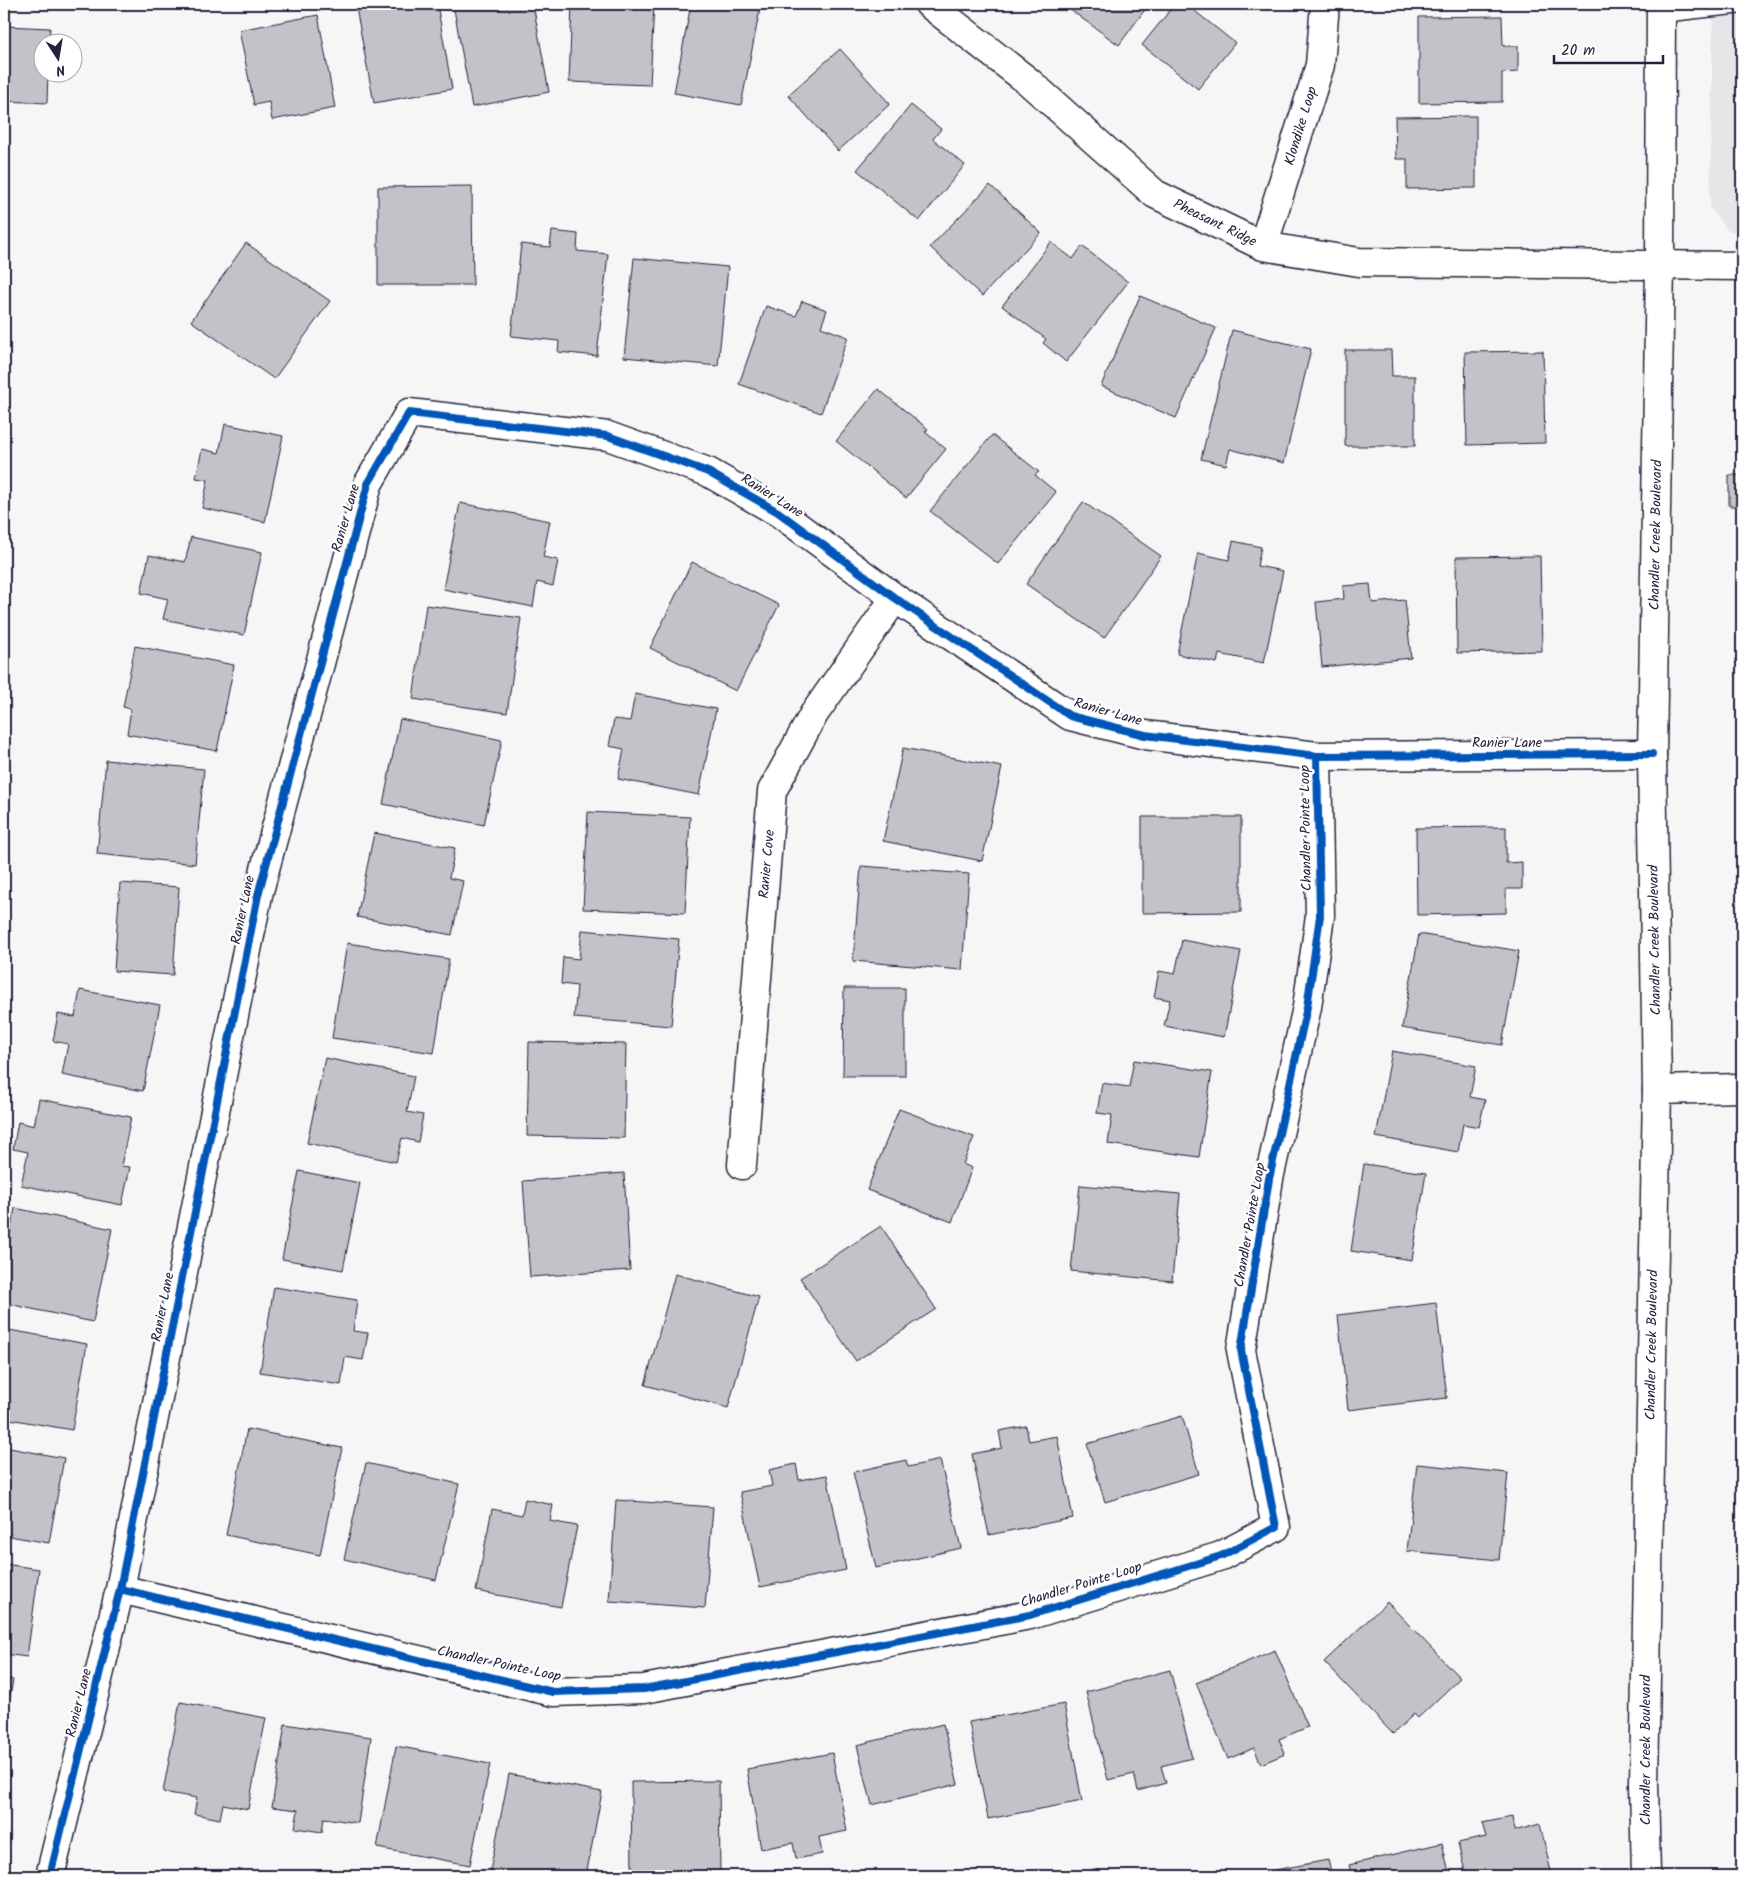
<svg xmlns="http://www.w3.org/2000/svg" width="1746" height="1880" font-family="Kalam,sans-serif">
<style>
.built{fill:#e6e6e9}
.building{fill:#c2c2c9;stroke:#22223b}
.lines{fill:none;stroke-linecap:round;stroke-linejoin:round}
.service-casing{stroke:#22223b;stroke-width:21}
.minor-casing{stroke:#22223b;stroke-width:31}
.tertiary-casing{stroke:#22223b;stroke-width:31}
.service{stroke:#fff;stroke-width:18}
.minor{stroke:#fff;stroke-width:28}
.tertiary{stroke:#fff;stroke-width:28}
.cycleway-casing{stroke:#fff;stroke-width:11}
.cycleway{stroke:#0057b8;stroke-width:8}
.labels{text-anchor:middle;dominant-baseline:central;stroke-width:5;stroke-linejoin:round;paint-order:stroke}
.street-label{font-size:14px;fill:#22223b;stroke:#fff}
</style>
<rect width="100%" height="100%" fill="#f6f6f7"/>
<filter id="ink" filterUnits="userSpaceOnUse"><feTurbulence type="fractalNoise" baseFrequency=".02" numOctaves="2"/><feDisplacementMap in="SourceGraphic" scale="10" xChannelSelector="R" yChannelSelector="G"/><feConvolveMatrix kernelMatrix="1 2 1 2 8 2 1 2 1" color-interpolation-filters="sRGB"/></filter>
<g filter="url(#ink)">
<path class="built" d="M 1713,4 L 1742,4 L 1742,231 L 1728,231 L 1710,208 Z"/>
<path class="building" d="M 379,4 L 437,4 L 452,89 L 374,103 L 356,8 Z
M 453,4 L 533,4 L 549,92 L 472,107 Z
M 572,4 L 654,4 L 650,85 L 569,82 Z
M 691,4 L 761,4 L 741,105 L 674,93 Z
M 1062,4 L 1149,4 L 1119,45 Z
M 1175,4 L 1186,4 L 1235,43 L 1198,89 L 1142,45 Z
M 318,15 L 335,108 L 272,120 L 269,102 L 254,105 L 239,30 Z
M 1502,16 L 1503,46 L 1518,46 L 1518,72 L 1502,73 L 1502,102 L 1419,103 L 1419,17 Z
M 4,26 L 50,28 L 49,42 L 42,42 L 42,72 L 48,72 L 47,103 L 4,101 Z
M 840,49 L 890,104 L 838,151 L 788,95 Z
M 911,105 L 941,129 L 933,139 L 965,165 L 919,221 L 857,170 Z
M 1476,116 L 1476,188 L 1407,189 L 1407,159 L 1396,159 L 1395,117 Z
M 990,185 L 1041,233 L 982,296 L 930,247 Z
M 472,186 L 473,285 L 378,285 L 378,187 Z
M 552,231 L 578,234 L 577,251 L 608,254 L 597,356 L 558,352 L 559,341 L 511,336 L 521,244 L 550,247 Z
M 1051,242 L 1073,259 L 1082,246 L 1128,282 L 1066,362 L 1043,343 L 1046,339 L 1002,306 Z
M 246,243 L 330,301 L 274,379 L 191,321 Z
M 4,256 L 8,256 L 4,290 Z
M 634,258 L 728,267 L 718,366 L 624,357 Z
M 1140,296 L 1216,328 L 1176,418 L 1101,386 Z
M 802,301 L 827,310 L 821,327 L 848,337 L 821,413 L 739,384 L 766,306 L 796,316 Z
M 1232,330 L 1311,349 L 1284,463 L 1230,449 L 1226,465 L 1201,459 Z
M 1345,350 L 1391,350 L 1392,376 L 1415,376 L 1415,446 L 1345,446 Z
M 1543,351 L 1545,443 L 1467,445 L 1465,352 Z
M 878,389 L 928,429 L 925,432 L 946,449 L 906,498 L 836,441 Z
M 225,424 L 283,436 L 265,522 L 202,508 L 208,480 L 196,478 L 202,449 L 219,453 Z
M 992,435 L 1039,472 L 1035,475 L 1056,492 L 998,564 L 930,511 Z
M 1729,475 L 1742,475 L 1742,506 L 1729,506 Z
M 1083,502 L 1161,556 L 1104,638 L 1026,584 Z
M 460,503 L 550,521 L 543,557 L 558,560 L 553,586 L 537,582 L 533,607 L 443,589 Z
M 191,537 L 262,552 L 244,635 L 163,619 L 168,599 L 141,593 L 149,555 L 185,562 Z
M 1233,541 L 1261,547 L 1257,566 L 1283,571 L 1264,663 L 1219,654 L 1217,663 L 1177,654 L 1198,553 L 1229,560 Z
M 1540,556 L 1542,651 L 1457,653 L 1456,557 Z
M 692,562 L 779,605 L 736,691 L 650,648 Z
M 1370,584 L 1372,603 L 1405,600 L 1411,658 L 1322,667 L 1316,602 L 1344,599 L 1343,586 Z
M 426,605 L 521,618 L 507,713 L 413,699 Z
M 135,646 L 234,665 L 217,751 L 127,734 L 131,709 L 123,707 Z
M 635,694 L 716,709 L 699,795 L 618,779 L 624,749 L 609,746 L 614,719 L 630,721 Z
M 400,719 L 502,740 L 484,825 L 383,804 Z
M 903,748 L 1002,767 L 982,861 L 883,841 Z
M 106,760 L 204,769 L 195,864 L 97,854 Z
M 588,812 L 690,817 L 685,913 L 583,909 Z
M 1142,817 L 1241,817 L 1241,912 L 1142,913 Z
M 1506,827 L 1506,863 L 1522,862 L 1522,889 L 1506,889 L 1506,913 L 1417,915 L 1416,828 Z
M 374,833 L 455,848 L 449,878 L 463,881 L 452,935 L 357,917 Z
M 861,866 L 969,874 L 962,970 L 853,961 Z
M 120,883 L 179,887 L 173,975 L 114,971 Z
M 582,930 L 679,939 L 671,1026 L 574,1018 L 577,986 L 561,984 L 563,957 L 579,959 Z
M 1419,934 L 1519,951 L 1502,1045 L 1402,1028 Z
M 1182,940 L 1241,951 L 1224,1037 L 1164,1026 L 1170,1000 L 1154,997 L 1159,971 L 1175,974 Z
M 347,943 L 449,959 L 434,1053 L 332,1038 Z
M 844,988 L 905,988 L 905,1076 L 843,1076 Z
M 80,990 L 160,1005 L 143,1091 L 62,1075 L 68,1044 L 53,1041 L 58,1014 L 75,1017 Z
M 529,1042 L 626,1044 L 624,1138 L 527,1136 Z
M 1392,1051 L 1476,1066 L 1470,1097 L 1485,1100 L 1479,1127 L 1463,1124 L 1458,1152 L 1376,1137 Z
M 325,1058 L 414,1076 L 407,1112 L 423,1115 L 418,1142 L 402,1138 L 396,1162 L 307,1143 Z
M 1134,1060 L 1212,1072 L 1199,1157 L 1108,1144 L 1112,1115 L 1097,1113 L 1102,1083 L 1129,1087 Z
M 39,1099 L 131,1117 L 121,1166 L 130,1167 L 122,1205 L 21,1185 L 28,1152 L 13,1149 L 18,1122 L 34,1126 Z
M 899,1109 L 974,1137 L 963,1164 L 972,1168 L 952,1222 L 867,1190 Z
M 1364,1164 L 1426,1173 L 1412,1260 L 1351,1251 Z
M 299,1171 L 360,1183 L 343,1270 L 282,1259 Z
M 624,1173 L 630,1270 L 530,1277 L 523,1181 Z
M 1741,1175 L 1742,1175 L 1742,1253 L 1741,1253 Z
M 1080,1185 L 1180,1194 L 1172,1281 L 1071,1271 Z
M 15,1208 L 112,1229 L 93,1322 L 4,1303 L 4,1262 Z
M 881,1226 L 936,1309 L 856,1361 L 800,1278 Z
M 675,1274 L 759,1297 L 728,1408 L 645,1385 Z
M 274,1287 L 357,1300 L 353,1331 L 368,1333 L 363,1360 L 345,1357 L 341,1385 L 260,1372 Z
M 1436,1303 L 1447,1398 L 1348,1410 L 1338,1315 Z
M 4,1329 L 87,1344 L 72,1430 L 4,1418 Z
M 1182,1416 L 1199,1474 L 1105,1502 L 1087,1444 Z
M 1026,1426 L 1029,1441 L 1057,1436 L 1073,1518 L 989,1535 L 972,1454 L 1002,1448 L 999,1431 Z
M 247,1429 L 342,1448 L 320,1555 L 226,1535 Z
M 4,1447 L 64,1458 L 49,1543 L 4,1535 Z
M 906,1460 L 908,1467 L 940,1460 L 961,1548 L 876,1568 L 853,1472 Z
M 366,1463 L 459,1484 L 436,1580 L 344,1559 Z
M 796,1464 L 799,1480 L 827,1475 L 846,1570 L 760,1587 L 740,1492 L 772,1486 L 769,1470 Z
M 1417,1464 L 1508,1473 L 1499,1560 L 1407,1551 Z
M 525,1499 L 553,1505 L 550,1521 L 577,1526 L 561,1607 L 476,1591 L 492,1509 L 522,1515 Z
M 616,1500 L 713,1507 L 705,1608 L 609,1601 Z
M 4,1564 L 39,1569 L 27,1657 L 4,1654 Z
M 1387,1602 L 1460,1678 L 1418,1718 L 1414,1714 L 1393,1734 L 1324,1662 Z
M 1275,1650 L 1308,1727 L 1279,1739 L 1285,1754 L 1261,1764 L 1254,1748 L 1228,1759 L 1196,1683 Z
M 1170,1670 L 1192,1758 L 1161,1766 L 1166,1783 L 1138,1791 L 1134,1774 L 1108,1780 L 1086,1692 Z
M 4,1678 L 13,1680 L 4,1730 Z
M 180,1702 L 266,1718 L 248,1809 L 223,1804 L 220,1819 L 194,1814 L 197,1798 L 163,1792 Z
M 1064,1704 L 1082,1801 L 988,1819 L 969,1722 Z
M 285,1724 L 371,1737 L 358,1823 L 324,1818 L 322,1832 L 295,1828 L 298,1810 L 272,1807 Z
M 943,1724 L 958,1784 L 872,1805 L 857,1745 Z
M 396,1746 L 490,1764 L 470,1865 L 377,1848 Z
M 832,1753 L 847,1831 L 819,1837 L 822,1854 L 796,1859 L 793,1843 L 761,1849 L 747,1769 Z
M 509,1774 L 602,1792 L 586,1876 L 518,1876 L 490,1871 Z
M 719,1781 L 720,1875 L 655,1876 L 655,1873 L 632,1874 L 631,1782 Z
M 1512,1817 L 1514,1831 L 1540,1824 L 1552,1876 L 1466,1876 L 1458,1843 L 1486,1837 L 1482,1823 Z
M 1442,1843 L 1450,1876 L 1352,1876 L 1349,1865 Z
M 1328,1860 L 1332,1876 L 1244,1876 Z"/>
<g class="lines">
<g class="service-casing">
<path id="service" d="M 1661,13 L 1742,4"/>
</g>
<g class="minor-casing">
<path id="minor" d="M 929,4 L 1029,82 L 1155,194 L 1263,246 L 1359,262 L 1742,266
M 1263,246 L 1320,65 L 1325,4
M 1657,1090 L 1742,1088
M 742,1165 L 772,791 L 814,714 L 895,598
M 120,1589 L 553,1692 L 644,1689 L 1030,1615 L 1221,1556 L 1276,1527 L 1241,1350 L 1269,1179 L 1307,1007 L 1320,916 L 1317,756
M 50,1876 L 120,1589 L 258,895 L 368,484 L 409,413 L 608,436 L 708,472 L 778,512 L 895,598 L 1070,716 L 1145,735 L 1317,756 L 1652,754"/>
</g>
<g class="tertiary-casing">
<path id="tertiary" d="M 1646,1876 L 1644,1783 L 1657,1090 L 1652,754 L 1660,264 L 1661,4"/>
</g>
<use href="#service" class="service"/>
<use href="#minor" class="minor"/>
<use href="#tertiary" class="tertiary"/>
<g class="cycleway-casing">
<path id="cycleway" d="M 120,1589 L 553,1692 L 644,1689 L 1030,1615 L 1221,1556 L 1276,1527 L 1241,1350 L 1269,1179 L 1307,1007 L 1320,916 L 1317,756
M 50,1876 L 120,1589 L 258,895 L 368,484 L 409,413 L 608,436 L 708,472 L 778,512 L 895,598 L 1070,716 L 1145,735 L 1317,756 L 1652,754"/>
</g>
<use href="#cycleway" class="cycleway"/>
</g>
</g>
<g class="labels">
<g class="street-label">
<text transform="translate(1301 126) rotate(-73)">Klondike Loop</text>
<text transform="translate(1215 223) rotate(26)">Pheasant Ridge</text>
<text transform="translate(772 496) rotate(32)">Ranier Lane</text>
<text transform="translate(346 518) rotate(-74)">Ranier Lane</text>
<text transform="translate(1656 535) rotate(-89)">Chandler Creek Boulevard</text>
<text transform="translate(1108 712) rotate(16)">Ranier Lane</text>
<text x="1507" y="743">Ranier Lane</text>
<text transform="translate(1306 828) rotate(-91)">Chandler Pointe Loop</text>
<text transform="translate(767 864) rotate(-85)">Ranier Cove</text>
<text transform="translate(243 910) rotate(-78)">Ranier Lane</text>
<text transform="translate(1655 940) rotate(-91)">Chandler Creek Boulevard</text>
<text transform="translate(1250 1225) rotate(-80)">Chandler Pointe Loop</text>
<text transform="translate(163 1307) rotate(-79)">Ranier Lane</text>
<text transform="translate(1652 1345) rotate(-89)">Chandler Creek Boulevard</text>
<text transform="translate(1081 1585) rotate(-17)">Chandler Pointe Loop</text>
<text transform="translate(499 1664) rotate(12)">Chandler Pointe Loop</text>
<text transform="translate(79 1703) rotate(-76)">Ranier Lane</text>
<text transform="translate(1646 1750) rotate(-90)">Chandler Creek Boulevard</text>
</g>
</g>
<rect width="1746" height="1880" fill="none" stroke="#fff" stroke-width="20"/>
<rect x="10" y="10" width="1726" height="1860" fill="none" stroke="#22223b" stroke-width="2" filter="url(#ink)"/>
<g transform="translate(58 58) rotate(168)"><circle r="24" fill="#ffffff" stroke="#a7a7b1"/>
<path d="M0-4L9 19L0 12L-9 19Z" fill="#22223b"/>
<text y="-8" font-size="14" font-weight="bold" text-anchor="middle" fill="#22223b">N</text>
</g>
<path d="M1554 55v8h109v-8" fill="none" stroke="#22223b" stroke-width="2.5"/>
<text x="1561" y="55" font-size="15" fill="#22223b" stroke="#ffffff" stroke-width="4" paint-order="stroke">20 m</text>
</svg>
